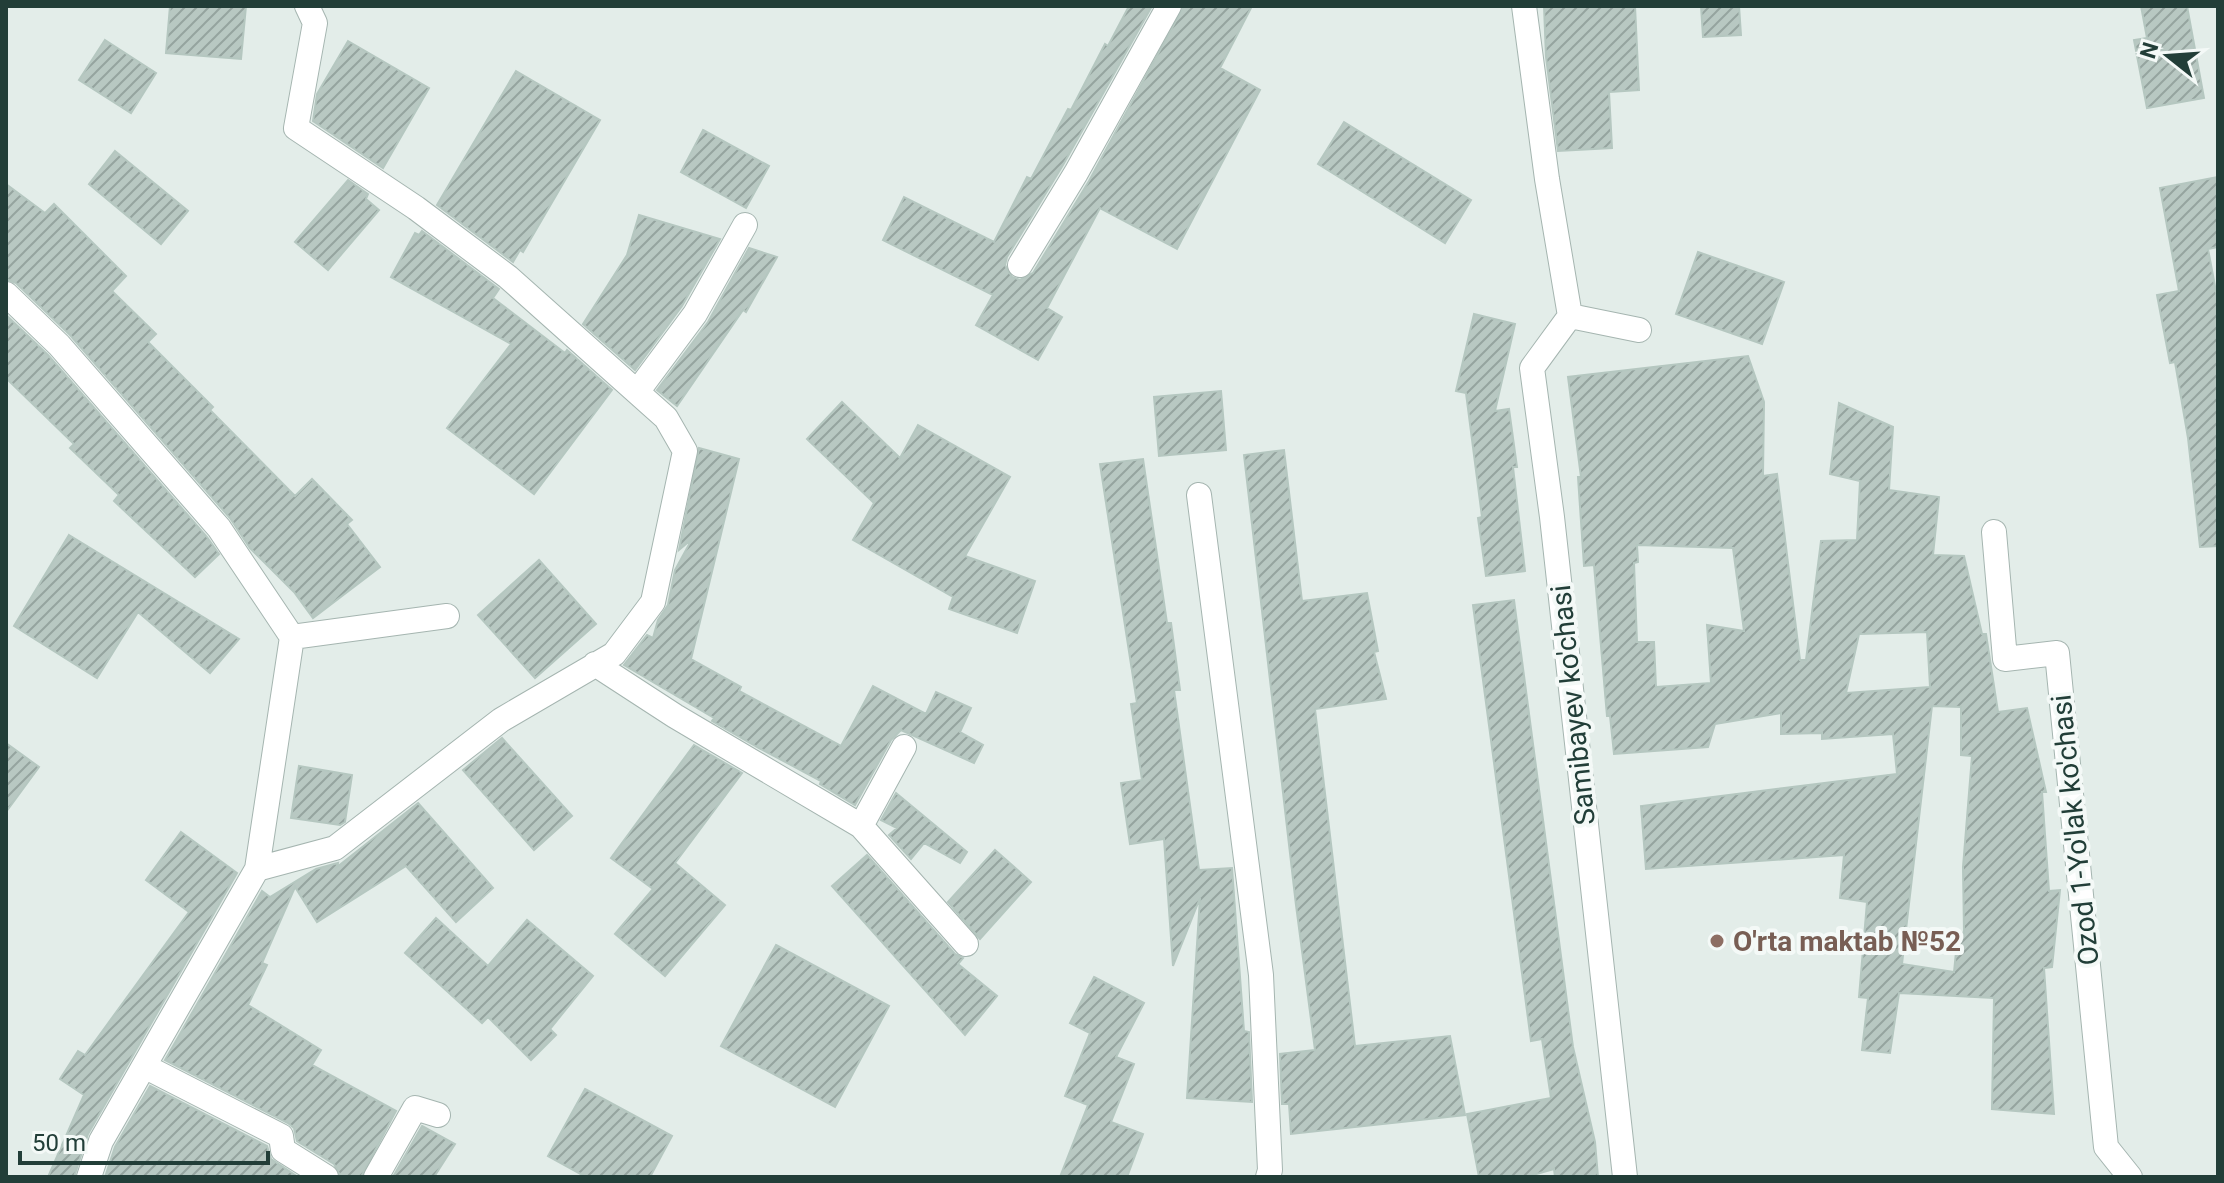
<svg xmlns="http://www.w3.org/2000/svg" width="2224" height="1183" font-family="Roboto,sans-serif">
<style>
.building{fill:url(#building-hatch);stroke:#b5c7c0;stroke-width:2;fill-rule:evenodd}
.lines{fill:none;stroke-linecap:round;stroke-linejoin:round}
.minor-casing{stroke:#a5b5b0;stroke-width:26}
.minor{stroke:#fff;stroke-width:24}
.education-dot{fill:#8d6e63;stroke:#f4f9f7;stroke-width:3}
.labels{text-anchor:middle;dominant-baseline:central;stroke-width:8;stroke-linejoin:round;paint-order:stroke}
.street-label{font-size:28px;fill:#223e38;stroke:#f4f9f7}
.education-label{font-size:28px;font-weight:bold;fill:#785e54;stroke:#f4f9f7;text-anchor:start}
</style>
<defs>
<pattern id="building-hatch" width="6" height="6" patternUnits="userSpaceOnUse" patternTransform="scale(2)"><rect width="6" height="6" fill="#b8c8c2"/><path d="M-1 1l2-2M0 6l6-6M5 7l2-2" fill="none" stroke="#95a49f"/></pattern>
</defs>
<rect width="100%" height="100%" fill="#e3ede9"/>
<path class="building" d="M 170,6 L 246,6 L 241,59 L 166,53 Z
M 1129,6 L 1152,6 L 1063,165 L 1007,257 L 1005,265 L 1012,277 L 1020,280 L 1033,273 L 1089,181 L 1184,6 L 1252,6 L 1220,68 L 1260,90 L 1177,249 L 1100,208 L 1047,308 L 1062,317 L 1038,360 L 976,325 L 993,295 L 883,240 L 904,197 L 994,242 L 1027,177 L 1031,179 L 1068,109 L 1071,110 L 1105,44 L 1108,46 Z
M 1544,6 L 1635,6 L 1639,90 L 1609,92 L 1612,148 L 1558,151 L 1546,57 Z
M 1701,6 L 1739,6 L 1741,35 L 1703,37 Z
M 2141,6 L 2187,6 L 2204,98 L 2147,108 L 2134,40 L 2147,38 Z
M 105,40 L 156,73 L 131,113 L 79,80 Z
M 348,41 L 429,88 L 383,168 L 313,121 L 317,94 Z
M 516,71 L 600,120 L 523,252 L 520,250 L 513,262 L 437,205 Z
M 1344,122 L 1471,200 L 1445,243 L 1318,164 Z
M 703,130 L 769,166 L 746,208 L 681,172 Z
M 115,151 L 188,211 L 161,244 L 89,184 Z
M 2218,177 L 2218,247 L 2208,249 L 2218,302 L 2218,546 L 2200,547 L 2188,438 L 2175,362 L 2170,363 L 2157,295 L 2179,291 L 2160,188 Z
M 348,180 L 368,194 L 366,199 L 379,210 L 328,270 L 295,242 Z
M 6,184 L 45,213 L 54,204 L 126,276 L 112,291 L 156,334 L 148,342 L 213,407 L 210,410 L 295,496 L 312,479 L 352,520 L 347,524 L 380,567 L 313,618 L 294,592 L 250,548 L 230,518 L 70,335 L 16,283 L 6,279 Z
M 639,215 L 720,239 L 682,306 L 635,370 L 583,324 L 627,255 Z
M 422,231 L 499,289 L 493,298 L 565,353 L 567,350 L 612,390 L 534,494 L 447,428 L 511,344 L 391,277 L 415,233 L 419,235 Z
M 749,248 L 777,257 L 746,312 L 743,310 L 677,406 L 657,390 L 708,322 Z
M 1698,252 L 1784,282 L 1762,344 L 1676,314 Z
M 1474,314 L 1515,324 L 1495,411 L 1509,409 L 1517,467 L 1513,467 L 1525,571 L 1486,576 L 1478,518 L 1482,517 L 1466,393 L 1456,391 Z
M 6,315 L 48,355 L 207,537 L 219,554 L 195,577 L 114,501 L 119,495 L 70,448 L 74,444 L 6,378 Z
M 1748,356 L 1764,402 L 1763,476 L 1777,474 L 1800,660 L 1806,660 L 1821,541 L 1857,540 L 1860,481 L 1830,474 L 1839,403 L 1893,427 L 1889,490 L 1939,497 L 1933,555 L 1964,556 L 1982,634 L 1986,634 L 1998,712 L 2027,708 L 2046,792 L 2042,792 L 2049,891 L 2060,890 L 2052,967 L 2044,968 L 2054,1114 L 1992,1109 L 1994,998 L 1899,993 L 1890,1053 L 1862,1050 L 1868,998 L 1859,997 L 1867,902 L 1840,898 L 1844,855 L 1646,869 L 1641,806 L 1897,774 L 1893,734 L 1822,739 L 1822,733 L 1781,734 L 1781,713 L 1715,724 L 1708,747 L 1614,754 L 1610,716 L 1607,716 L 1594,565 L 1584,566 L 1578,477 L 1581,477 L 1568,377 ZM 1637,545 L 1733,548 L 1744,631 L 1707,625 L 1711,683 L 1656,687 L 1654,642 L 1637,642 L 1634,563 L 1638,562 ZM 1927,632 L 1930,687 L 1846,693 L 1859,634 ZM 1932,706 L 1961,707 L 1961,755 L 1972,756 L 1963,867 L 1964,933 L 1958,932 L 1954,972 L 1902,964 Z
M 1221,391 L 1226,450 L 1159,456 L 1154,397 Z
M 842,402 L 900,458 L 918,425 L 1010,477 L 965,556 L 1035,581 L 1017,633 L 949,609 L 953,597 L 853,540 L 874,503 L 807,439 Z
M 699,448 L 739,459 L 691,659 L 741,687 L 739,691 L 841,746 L 873,686 L 926,714 L 936,692 L 971,708 L 960,732 L 983,745 L 974,763 L 901,730 L 891,740 L 855,805 L 820,784 L 821,781 L 759,748 L 712,721 L 714,718 L 624,665 L 647,635 L 653,638 L 658,620 L 668,605 L 675,570 L 692,539 L 679,550 Z
M 1284,450 L 1302,601 L 1367,593 L 1378,651 L 1374,652 L 1386,699 L 1315,709 L 1355,1046 L 1450,1036 L 1465,1115 L 1291,1134 L 1289,1104 L 1282,1104 L 1280,1054 L 1315,1050 L 1296,905 L 1244,455 Z
M 1143,459 L 1167,623 L 1171,623 L 1180,690 L 1174,690 L 1199,870 L 1232,868 L 1244,1031 L 1249,1032 L 1252,1102 L 1187,1098 L 1200,898 L 1173,966 L 1164,839 L 1130,844 L 1121,783 L 1142,780 L 1131,704 L 1137,703 L 1100,464 Z
M 69,535 L 239,639 L 210,673 L 138,612 L 97,678 L 14,626 Z
M 539,560 L 596,624 L 535,678 L 478,615 Z
M 1514,600 L 1573,1047 L 1595,1142 L 1598,1177 L 1555,1177 L 1554,1169 L 1526,1177 L 1479,1177 L 1467,1114 L 1551,1098 L 1542,1039 L 1531,1041 L 1473,605 Z
M 502,738 L 572,816 L 534,850 L 463,770 Z
M 6,743 L 39,767 L 6,812 Z
M 694,745 L 742,773 L 675,863 L 725,905 L 665,976 L 615,934 L 653,889 L 611,858 Z
M 299,766 L 352,775 L 345,822 L 340,825 L 291,818 Z
M 896,793 L 967,852 L 960,863 L 924,843 L 911,859 L 889,835 L 897,828 L 881,820 Z
M 418,803 L 493,888 L 456,922 L 406,866 L 317,922 L 295,887 L 262,963 L 267,965 L 248,1005 L 321,1050 L 312,1065 L 396,1111 L 361,1177 L 341,1177 L 334,1164 L 297,1141 L 294,1128 L 288,1123 L 165,1060 L 262,891 L 270,897 L 316,869 L 338,863 L 337,867 Z
M 181,832 L 237,873 L 88,1134 L 74,1177 L 48,1177 L 84,1095 L 60,1079 L 78,1051 L 85,1055 L 189,912 L 146,880 Z
M 995,850 L 1031,882 L 980,939 L 948,902 Z
M 867,855 L 955,954 L 963,958 L 958,964 L 997,996 L 965,1035 L 832,886 Z
M 436,918 L 488,966 L 527,920 L 593,976 L 550,1029 L 556,1035 L 531,1060 L 488,1017 L 482,1023 L 405,953 Z
M 776,945 L 889,1006 L 835,1107 L 721,1046 Z
M 1094,977 L 1144,1003 L 1116,1057 L 1134,1064 L 1111,1122 L 1143,1134 L 1127,1177 L 1060,1177 L 1088,1105 L 1065,1096 L 1090,1033 L 1070,1023 Z
M 150,1086 L 267,1146 L 271,1159 L 298,1177 L 105,1177 L 115,1147 Z
M 585,1089 L 672,1136 L 650,1177 L 586,1177 L 548,1156 Z
M 422,1126 L 455,1144 L 434,1177 L 393,1177 Z"/>
<g class="lines">
<g class="minor-casing">
<path id="minor" d="M 1524,6 L 1547,179 L 1570,316
M 1020,265 L 1076,173 L 1169,6
M 6,294 L 59,345 L 219,528 L 292,637 L 257,869 L 101,1141 L 89,1177
M 637,392 L 695,314 L 745,225
M 1199,495 L 1261,975 L 1270,1170 L 1268,1177
M 1994,532 L 2005,659 L 2057,653 L 2106,1147 L 2130,1177
M 292,637 L 447,616
M 595,664 L 675,716 L 861,826 L 966,944
M 861,826 L 904,747
M 257,869 L 335,848 L 501,720 L 614,654 L 653,602 L 685,451 L 666,418 L 508,277 L 416,208 L 296,128 L 315,23 L 307,6
M 144,1066 L 281,1136 L 283,1150 L 326,1177
M 376,1177 L 415,1108 L 438,1115
M 1625,1177 L 1552,517 L 1532,368 L 1570,316 L 1639,330"/>
</g>
<use href="#minor" class="minor"/>
</g>
<circle class="education-dot" cx="1717" cy="941" r="8"/>
<g class="labels">
<g class="street-label">
<text transform="translate(1573 705) rotate(-96)">Samibayev ko'chasi</text>
<text transform="translate(2075 830) rotate(-96)">Ozod 1-Yo'lak ko'chasi</text>
</g>
<g class="education-label">
<text x="1733" y="941">O'rta maktab №52</text>
</g>
</g>
<rect width="2224" height="1183" fill="none" stroke="#223e38" stroke-width="16"/>
<g transform="translate(2168 56) rotate(287)" stroke="#f4f9f7" stroke-width="6" paint-order="stroke">
<path d="M0-6L14 30L0 20L-14 30Z" fill="#223e38"/>
<text y="-12" font-size="22" font-weight="bold" text-anchor="middle" fill="#223e38">N</text>
</g>
<path d="M20 1151v12h248v-12" fill="none" stroke="#223e38" stroke-width="4"/>
<text x="32" y="1151" font-size="24" fill="#223e38" stroke="#f4f9f7" stroke-width="6" paint-order="stroke">50 m</text>
</svg>
